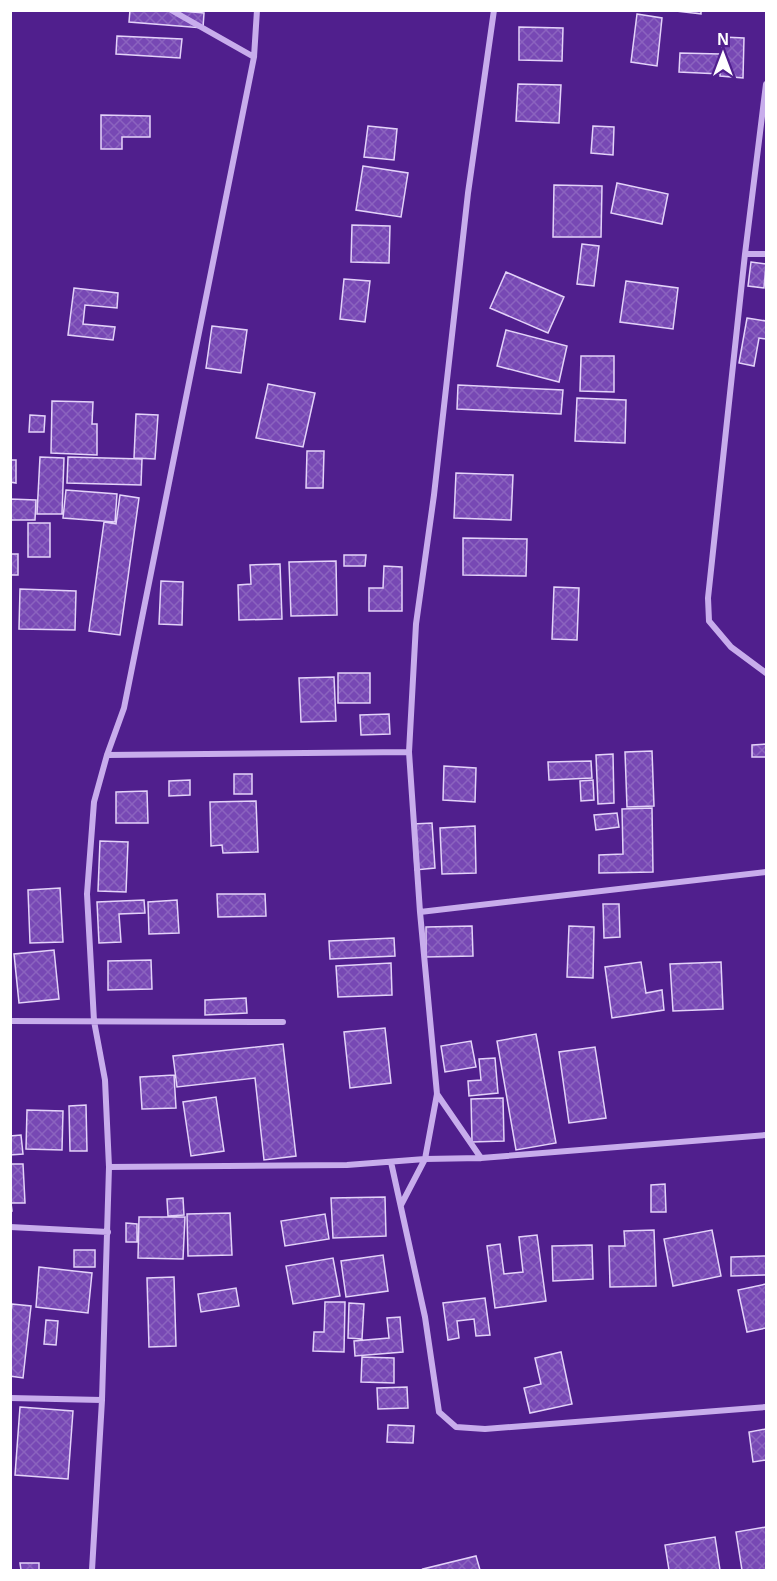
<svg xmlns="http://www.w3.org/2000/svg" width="777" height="1581" font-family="Arial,sans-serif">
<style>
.building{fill:url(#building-cross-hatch);stroke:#e3d2f9;stroke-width:1.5}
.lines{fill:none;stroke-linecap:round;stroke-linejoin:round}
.street{stroke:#c8adec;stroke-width:6}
</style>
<defs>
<pattern id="building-cross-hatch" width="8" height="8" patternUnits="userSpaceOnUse" patternTransform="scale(1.5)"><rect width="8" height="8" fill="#7748b4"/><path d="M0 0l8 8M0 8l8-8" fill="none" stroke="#8b63bf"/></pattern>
</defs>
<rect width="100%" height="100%" fill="#501f8d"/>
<path class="building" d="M 130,10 L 169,10 L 204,13 L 203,28 L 129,22 Z
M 667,10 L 701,10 L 701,14 Z
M 637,14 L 662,18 L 657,66 L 631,62 Z
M 519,27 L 563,28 L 562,61 L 519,60 Z
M 117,36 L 182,39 L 180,58 L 116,54 Z
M 723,37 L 744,38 L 743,78 L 720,76 Z
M 680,53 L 720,54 L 720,74 L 679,72 Z
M 518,84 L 561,85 L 559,123 L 516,121 Z
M 101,115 L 150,116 L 150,137 L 122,137 L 122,149 L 101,149 Z
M 368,126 L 397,129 L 394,160 L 364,157 Z
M 593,126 L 614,127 L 613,155 L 591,153 Z
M 363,166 L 408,173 L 401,217 L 356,210 Z
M 617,183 L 668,194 L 662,224 L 611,213 Z
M 554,185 L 602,186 L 601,237 L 553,237 Z
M 352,225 L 390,226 L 389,263 L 351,262 Z
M 582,244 L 599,246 L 594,286 L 577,284 Z
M 751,262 L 766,264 L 764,288 L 748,286 Z
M 506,272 L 564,297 L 548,333 L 490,308 Z
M 344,279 L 370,281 L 365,322 L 340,319 Z
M 626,281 L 678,288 L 673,329 L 620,322 Z
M 74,288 L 118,293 L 117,308 L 85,305 L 83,324 L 115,327 L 113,340 L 68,335 Z
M 747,318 L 766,321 L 766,339 L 759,338 L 754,366 L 739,363 Z
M 212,326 L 247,330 L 241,373 L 206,368 Z
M 506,330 L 567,346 L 559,382 L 497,366 Z
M 581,356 L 614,356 L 614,392 L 580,391 Z
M 268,384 L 315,393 L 303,447 L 256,438 Z
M 458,385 L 563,390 L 561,414 L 457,409 Z
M 577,398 L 626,400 L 625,443 L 575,441 Z
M 52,401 L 93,402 L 92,424 L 97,424 L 97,455 L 51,453 Z
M 136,414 L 158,415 L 155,459 L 134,458 Z
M 30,415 L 45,416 L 44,432 L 29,432 Z
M 307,451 L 324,451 L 323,488 L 306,488 Z
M 40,457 L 64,458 L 62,514 L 37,514 Z
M 68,457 L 142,459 L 141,485 L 67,483 Z
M 10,460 L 16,460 L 16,483 L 10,482 Z
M 456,473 L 513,475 L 511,520 L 454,518 Z
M 66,490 L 117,494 L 115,522 L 63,518 Z
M 120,495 L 139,498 L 120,635 L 89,631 L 104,522 L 116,524 Z
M 10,499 L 36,500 L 35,520 L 10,520 Z
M 28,523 L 50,523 L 50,557 L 28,557 Z
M 463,538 L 527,539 L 526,576 L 463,575 Z
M 10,554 L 18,554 L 18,575 L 10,575 Z
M 344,555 L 366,555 L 365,566 L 344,566 Z
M 336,561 L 337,615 L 291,616 L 289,562 Z
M 280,564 L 282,619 L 239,620 L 238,585 L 251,584 L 250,565 Z
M 384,566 L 402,567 L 402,611 L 369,611 L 369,588 L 383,588 Z
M 161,581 L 183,582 L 182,625 L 159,624 Z
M 554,587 L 579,588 L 577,640 L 552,639 Z
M 20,589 L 76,591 L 75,630 L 19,629 Z
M 338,673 L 370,673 L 370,703 L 338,703 Z
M 334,677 L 336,721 L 301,722 L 299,678 Z
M 389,714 L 390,734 L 361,735 L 360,715 Z
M 766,744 L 766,757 L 752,757 L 752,745 Z
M 652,751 L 654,806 L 627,807 L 625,752 Z
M 613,754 L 614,803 L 598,804 L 596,755 Z
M 591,761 L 592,778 L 549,780 L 548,762 Z
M 444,766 L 476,768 L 475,802 L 443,800 Z
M 234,774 L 252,774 L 252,794 L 234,794 Z
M 190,780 L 190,795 L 169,796 L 169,781 Z
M 593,780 L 594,800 L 581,801 L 580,781 Z
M 147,791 L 148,823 L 116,823 L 116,792 Z
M 256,801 L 258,852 L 223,853 L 222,845 L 211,846 L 210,802 Z
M 652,808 L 653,872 L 599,873 L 599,855 L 623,854 L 622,809 Z
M 617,813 L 619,827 L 596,830 L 594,815 Z
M 432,823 L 435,868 L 415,870 L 413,824 Z
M 475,826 L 476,873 L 442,874 L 440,828 Z
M 100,841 L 128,842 L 126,892 L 98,891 Z
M 60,888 L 63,942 L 30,943 L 28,890 Z
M 217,894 L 265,894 L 266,916 L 218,917 Z
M 144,900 L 145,913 L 119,914 L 121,942 L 99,943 L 97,902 Z
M 177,900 L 179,933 L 149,934 L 148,902 Z
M 603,904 L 619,904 L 620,937 L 604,938 Z
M 472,926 L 473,956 L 426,957 L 426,927 Z
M 569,926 L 594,927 L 593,978 L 567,977 Z
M 394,938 L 395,956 L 330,959 L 329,941 Z
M 54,950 L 59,999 L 19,1003 L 14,954 Z
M 151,960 L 152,989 L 108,990 L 108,961 Z
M 641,962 L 646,993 L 662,990 L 664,1010 L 612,1018 L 605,967 Z
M 721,962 L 723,1009 L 673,1011 L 670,964 Z
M 391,963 L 392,995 L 338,997 L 336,966 Z
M 246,998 L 247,1013 L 205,1015 L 205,1000 Z
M 385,1028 L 391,1083 L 350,1088 L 344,1032 Z
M 536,1034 L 556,1143 L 516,1150 L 497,1041 Z
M 471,1041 L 476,1067 L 445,1072 L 441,1046 Z
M 283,1044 L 296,1156 L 264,1160 L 255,1078 L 177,1087 L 173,1056 Z
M 595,1047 L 606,1118 L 569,1123 L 559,1052 Z
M 495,1058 L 498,1093 L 469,1096 L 468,1081 L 481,1080 L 479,1059 Z
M 174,1075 L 176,1108 L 142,1109 L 140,1077 Z
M 216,1097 L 224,1151 L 191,1156 L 183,1102 Z
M 503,1098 L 504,1141 L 472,1142 L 471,1099 Z
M 86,1105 L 87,1151 L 70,1151 L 69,1106 Z
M 27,1110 L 63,1111 L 62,1150 L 26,1149 Z
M 21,1135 L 23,1154 L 10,1155 L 10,1136 Z
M 10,1164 L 23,1164 L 25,1203 L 11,1203 L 12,1211 L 10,1211 Z
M 665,1184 L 666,1212 L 651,1212 L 651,1185 Z
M 385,1197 L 386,1236 L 333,1238 L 331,1198 Z
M 183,1198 L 184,1215 L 168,1216 L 167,1199 Z
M 230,1213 L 232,1255 L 188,1256 L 187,1214 Z
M 325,1214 L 329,1239 L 285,1246 L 281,1221 Z
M 139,1217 L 185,1217 L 183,1259 L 138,1258 Z
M 126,1223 L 137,1224 L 137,1242 L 126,1242 Z
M 654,1230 L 656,1286 L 610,1287 L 609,1246 L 625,1246 L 624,1231 Z
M 712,1230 L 721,1276 L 673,1286 L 664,1239 Z
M 537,1235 L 546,1301 L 495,1308 L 487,1246 L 500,1244 L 504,1274 L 523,1272 L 519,1237 Z
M 592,1245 L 593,1279 L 553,1281 L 552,1246 Z
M 74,1250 L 95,1250 L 95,1267 L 74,1267 Z
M 383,1255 L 388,1291 L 346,1297 L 341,1261 Z
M 766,1256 L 766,1275 L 731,1276 L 731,1257 Z
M 333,1258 L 340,1296 L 293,1304 L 286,1266 Z
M 39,1267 L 92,1273 L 88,1313 L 36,1307 Z
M 174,1277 L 176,1346 L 149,1347 L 147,1278 Z
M 766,1284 L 766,1328 L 747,1332 L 738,1290 Z
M 236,1288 L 239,1306 L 201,1312 L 198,1294 Z
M 485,1298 L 490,1335 L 476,1336 L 474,1319 L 457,1321 L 459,1338 L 448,1340 L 443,1303 Z
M 325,1302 L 345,1302 L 344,1352 L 313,1351 L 314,1332 L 324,1332 Z
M 349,1303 L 364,1304 L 362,1339 L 348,1338 Z
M 12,1304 L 31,1306 L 23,1378 L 10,1376 L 10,1319 Z
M 400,1317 L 403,1352 L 355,1356 L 354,1341 L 389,1338 L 387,1318 Z
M 46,1320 L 58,1321 L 56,1345 L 44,1344 Z
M 561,1352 L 572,1404 L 530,1413 L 524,1388 L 541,1384 L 535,1358 Z
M 362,1357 L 394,1358 L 394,1383 L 361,1382 Z
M 407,1387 L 408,1408 L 378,1409 L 377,1388 Z
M 20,1407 L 73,1411 L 68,1479 L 15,1475 Z
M 388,1425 L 414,1426 L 413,1443 L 387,1442 Z
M 766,1429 L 766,1460 L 753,1462 L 749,1432 Z
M 766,1527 L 766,1570 L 742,1570 L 736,1532 Z
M 715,1537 L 720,1570 L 669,1570 L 665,1545 Z
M 476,1556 L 480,1570 L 424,1570 L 423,1569 Z
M 20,1563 L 39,1563 L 39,1570 L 21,1570 Z"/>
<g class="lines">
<path class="street" d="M 171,10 L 254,57
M 766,84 L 745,254 L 708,598 L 709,621 L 731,647 L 766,673
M 745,254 L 766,254
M 107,755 L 409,752
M 420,912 L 766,872
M 10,1021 L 283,1022
M 437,1094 L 481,1158
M 391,1162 L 425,1317 L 439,1412 L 456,1427 L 485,1429 L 766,1407
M 109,1167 L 347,1165 L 425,1159 L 481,1158 L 766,1135
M 401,1205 L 425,1159 L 437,1094 L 420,912 L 409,752 L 416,624 L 434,495 L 468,193 L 494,10
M 10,1227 L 108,1232
M 10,1398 L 102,1400
M 92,1570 L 102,1400 L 109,1167 L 105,1080 L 94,1021 L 87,894 L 94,802 L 107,755 L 124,708 L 254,57 L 257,10"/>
</g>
<rect width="777" height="1581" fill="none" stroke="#ffffff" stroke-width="24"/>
<g transform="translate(723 54)" stroke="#501f8d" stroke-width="4.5" paint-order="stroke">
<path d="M0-4.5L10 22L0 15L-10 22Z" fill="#ffffff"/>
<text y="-9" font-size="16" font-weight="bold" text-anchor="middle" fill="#ffffff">N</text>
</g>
</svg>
